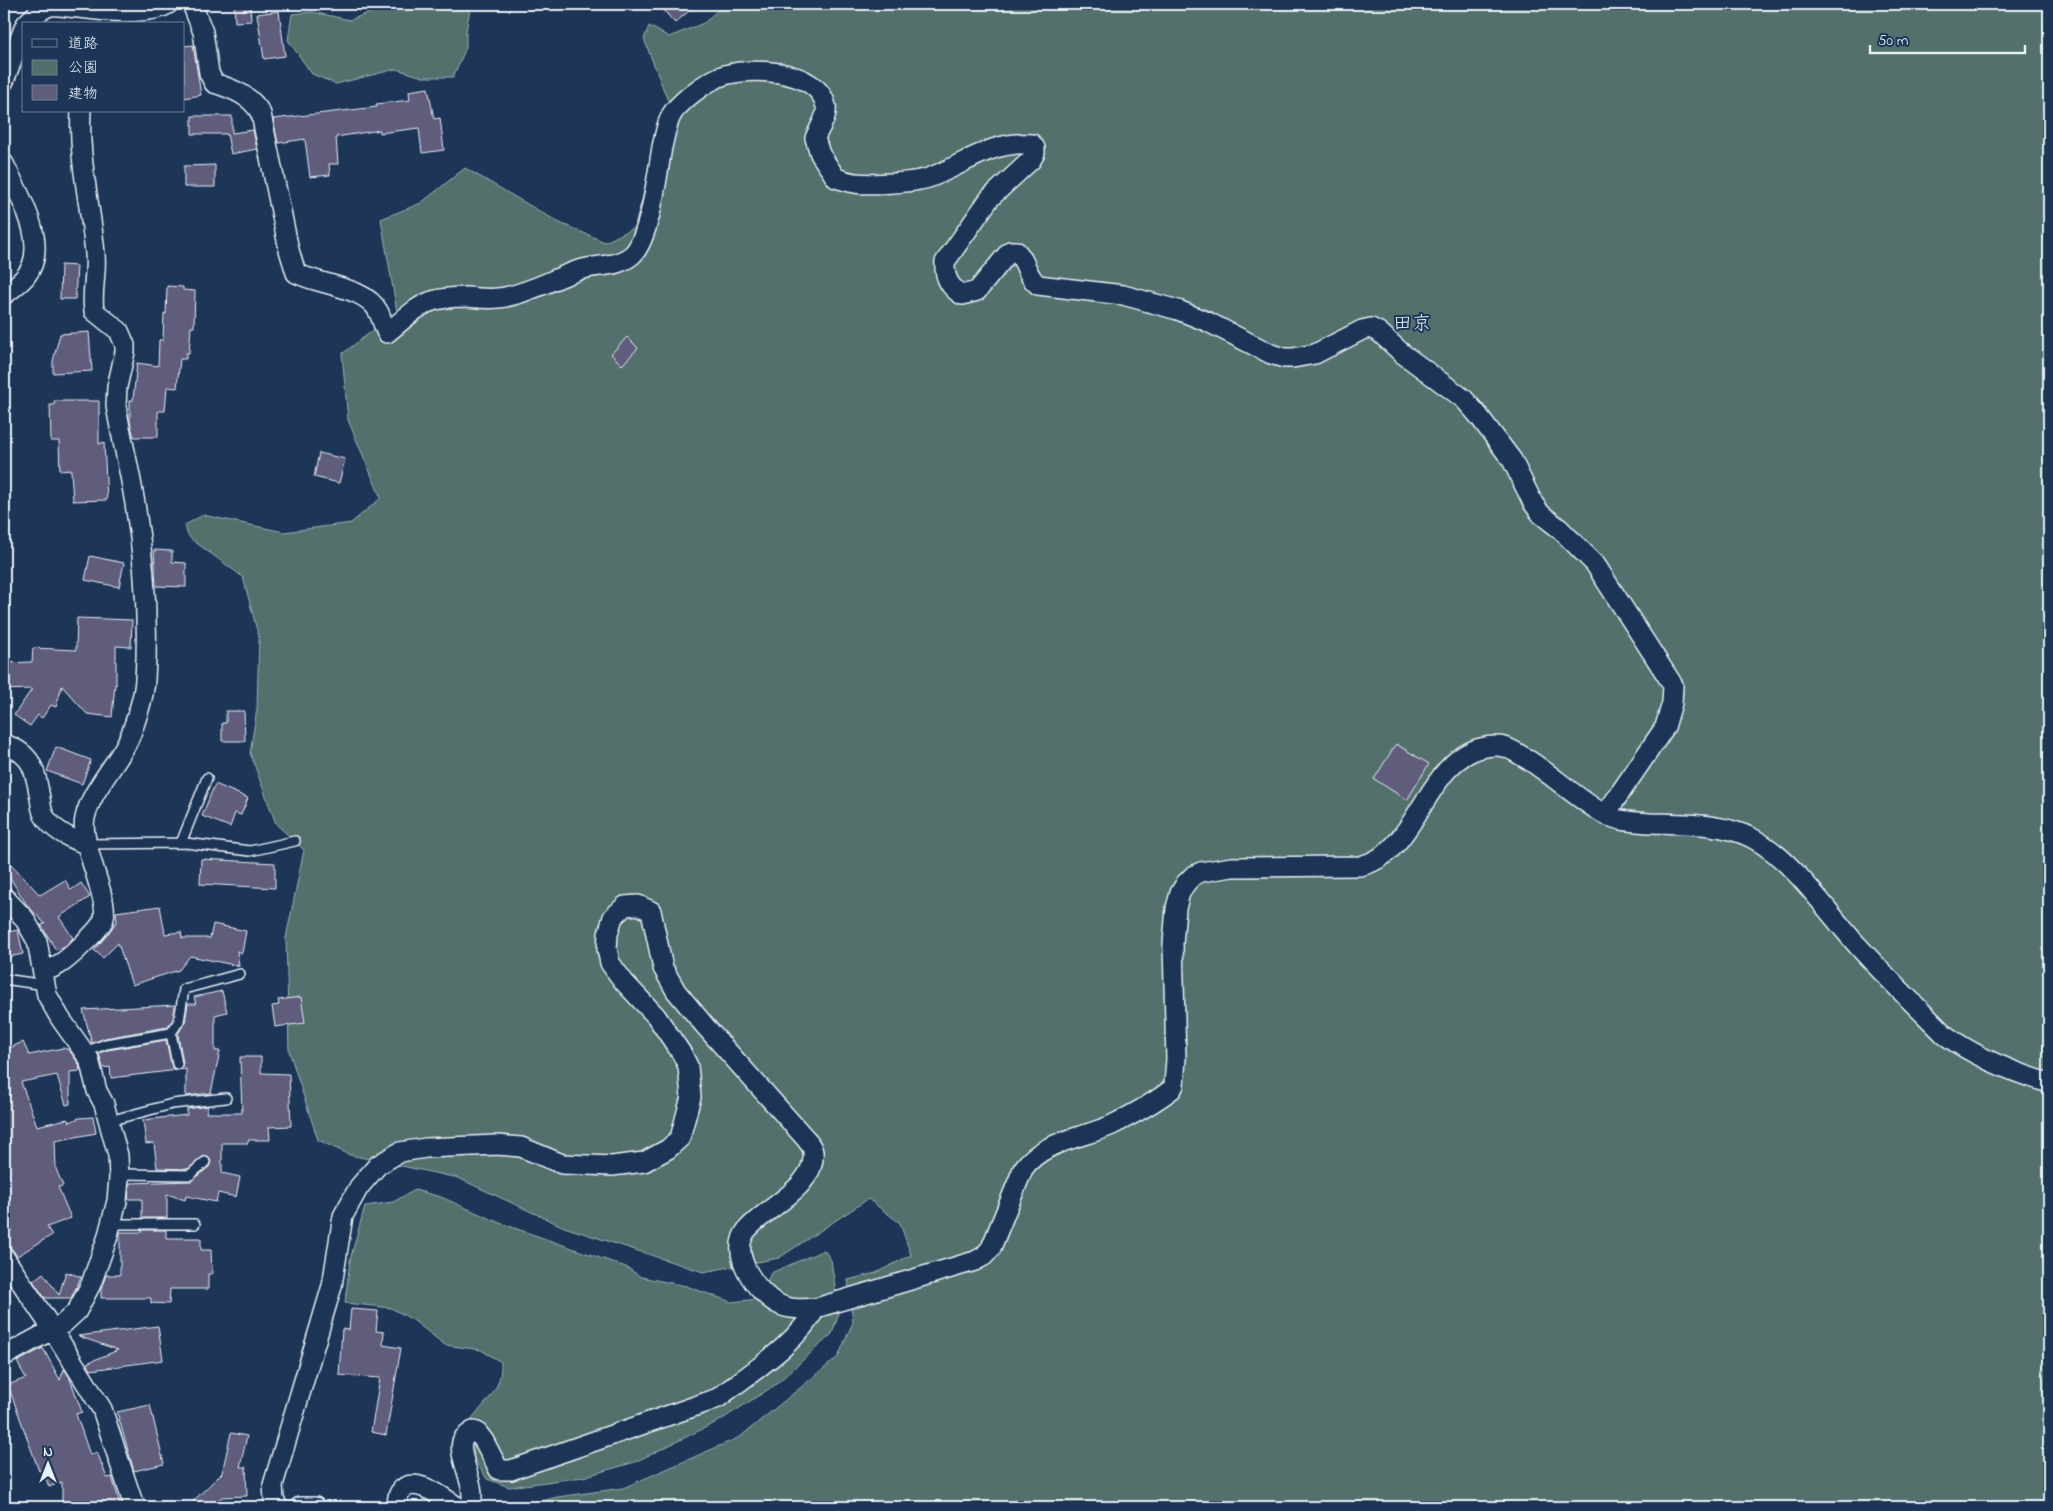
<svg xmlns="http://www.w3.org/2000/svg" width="2053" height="1511" font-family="'Indie Flower','Klee One',sans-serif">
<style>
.green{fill:#536f6c;stroke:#9eb0b2}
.building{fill:#605c7b;stroke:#e8f1f8}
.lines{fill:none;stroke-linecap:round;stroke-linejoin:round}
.service-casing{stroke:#e8f1f8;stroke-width:12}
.minor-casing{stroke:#e8f1f8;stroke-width:22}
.service{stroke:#1d3557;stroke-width:9}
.minor{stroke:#1d3557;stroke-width:19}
.labels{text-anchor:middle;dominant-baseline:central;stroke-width:4;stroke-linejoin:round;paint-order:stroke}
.quarter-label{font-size:19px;fill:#e8f1f8;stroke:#1d3557}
</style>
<rect width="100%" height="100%" fill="#1d3557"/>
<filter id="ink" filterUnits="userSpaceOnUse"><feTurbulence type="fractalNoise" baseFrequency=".02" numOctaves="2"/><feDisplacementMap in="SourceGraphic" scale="10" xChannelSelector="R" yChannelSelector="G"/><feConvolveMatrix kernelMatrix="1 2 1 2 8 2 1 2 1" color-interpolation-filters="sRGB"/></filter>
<g filter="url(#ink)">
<path class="green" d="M 392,4 L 486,4 L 470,9 L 466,31 L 466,48 L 453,77 L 423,77 L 396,69 L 336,84 L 312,74 L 288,40 L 292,14 L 312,12 L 350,20 Z
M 724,4 L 2049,4 L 2049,1507 L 519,1507 L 557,1497 L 623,1488 L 740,1437 L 838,1357 L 853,1322 L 848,1280 L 876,1273 L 911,1255 L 900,1223 L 868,1199 L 779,1258 L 703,1272 L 564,1227 L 458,1178 L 350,1155 L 318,1140 L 289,1051 L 286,938 L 304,850 L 276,824 L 250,753 L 257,709 L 259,638 L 243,577 L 191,539 L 187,533 L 185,525 L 203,515 L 284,532 L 351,523 L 381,498 L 348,420 L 342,354 L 397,312 L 381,219 L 421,203 L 465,168 L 560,223 L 605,242 L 634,228 L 650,172 L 675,119 L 644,39 L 649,26 L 669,37 L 704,23 Z
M 415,1190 L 441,1197 L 500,1223 L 626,1267 L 641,1277 L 686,1286 L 731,1302 L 759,1299 L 771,1273 L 824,1250 L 831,1260 L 839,1313 L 832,1334 L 775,1385 L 721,1420 L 635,1462 L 583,1477 L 509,1487 L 487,1479 L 474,1459 L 472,1418 C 488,1400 502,1388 501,1362 L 481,1350 L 445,1345 L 413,1320 L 391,1308 L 345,1303 L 350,1260 L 365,1206 L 393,1202 Z"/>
<path class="building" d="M 234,4 L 250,4 L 251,21 L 235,22 Z
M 658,4 L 697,4 L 675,23 Z
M 279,11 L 285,56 L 264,59 L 257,14 Z
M 193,45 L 201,95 L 184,98 L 184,46 Z
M 428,88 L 434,119 L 440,118 L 444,150 L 422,153 L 419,128 L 380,133 L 380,130 L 336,137 L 338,164 L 329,164 L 330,175 L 310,177 L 305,139 L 278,143 L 273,119 L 377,107 L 376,104 L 410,100 L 409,91 Z
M 192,116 L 232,116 L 232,133 L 253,130 L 257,149 L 231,154 L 227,134 L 192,134 Z
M 215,165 L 215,187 L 184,187 L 184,166 Z
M 61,265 L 77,266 L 75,299 L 60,299 Z
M 167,286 L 183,287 L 183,290 L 195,291 L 194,327 L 191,327 L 189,353 L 186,353 L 186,359 L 180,359 L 177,388 L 167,387 L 165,411 L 158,411 L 158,437 L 134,437 L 130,422 L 130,400 L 133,400 L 137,363 L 158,366 L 159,340 L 163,340 L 164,313 L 166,314 Z
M 89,332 L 92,371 L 53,373 L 53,361 L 60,334 Z
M 627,337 L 638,348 L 622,365 L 611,354 Z
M 54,401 L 99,401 L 99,444 L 104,442 L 107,500 L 73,501 L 71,470 L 60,471 L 59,441 L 51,441 L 50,405 L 54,405 Z
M 319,453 L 345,459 L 339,483 L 314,477 Z
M 154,550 L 172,551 L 172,562 L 186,563 L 186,587 L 156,586 Z
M 90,556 L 124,563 L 119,587 L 85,580 Z
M 77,618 L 132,620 L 131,647 L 116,646 L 116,685 L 115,684 L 112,717 L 87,714 L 62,686 L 56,707 L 51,705 L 42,718 L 38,715 L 30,726 L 14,715 L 32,689 L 4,690 L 4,663 L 32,662 L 33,648 L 76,650 Z
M 226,711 L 244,711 L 245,741 L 222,741 L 222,723 L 226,723 Z
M 1396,744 L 1429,764 L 1407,800 L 1374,779 Z
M 56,747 L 91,760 L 82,784 L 47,771 Z
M 215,784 L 248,798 L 241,815 L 235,813 L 230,827 L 202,816 Z
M 201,859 L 275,863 L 275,888 L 200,884 Z
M 11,864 L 40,895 L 65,880 L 71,890 L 81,883 L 90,897 L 59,917 L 73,938 L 65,946 L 56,950 L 41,925 L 45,924 L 27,905 L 5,870 Z
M 160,906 L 165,934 L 181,932 L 182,938 L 210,938 L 213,924 L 246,931 L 242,953 L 237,951 L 239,966 L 190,956 L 179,970 L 132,985 L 118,943 L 103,958 L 94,950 L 107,935 L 117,921 L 116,912 Z
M 18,930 L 23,954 L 4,958 L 4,933 Z
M 222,991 L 227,1012 L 215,1015 L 215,1051 L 220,1051 L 211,1093 L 186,1096 L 186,1069 L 111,1078 L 110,1067 L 103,1068 L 99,1053 L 108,1050 L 166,1040 L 172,1068 L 175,1070 L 181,1069 L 183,1063 L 178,1034 L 185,1022 L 188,1004 L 196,1004 L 194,997 Z
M 301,997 L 305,1023 L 275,1027 L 272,1006 L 279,1005 L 278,1000 Z
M 175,1005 L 173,1019 L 167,1027 L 105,1038 L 92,1043 L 83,1010 Z
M 4,1040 L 6,1040 L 9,1048 L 23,1042 L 29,1055 L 63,1048 L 69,1050 L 79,1064 L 80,1071 L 70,1072 L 70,1104 L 66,1105 L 57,1075 L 21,1082 L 37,1126 L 67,1119 L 70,1122 L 79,1118 L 93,1117 L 96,1133 L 55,1141 L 56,1169 L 63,1186 L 58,1187 L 71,1218 L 47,1227 L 52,1235 L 17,1256 L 4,1238 L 4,1235 L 12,1230 L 4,1216 L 11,1211 L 4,1198 Z
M 240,1057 L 261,1057 L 261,1073 L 289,1074 L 291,1126 L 269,1127 L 270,1140 L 248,1140 L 248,1143 L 222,1143 L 222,1173 L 240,1177 L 236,1197 L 218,1193 L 216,1202 L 186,1196 L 185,1200 L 167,1194 L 167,1218 L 142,1218 L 142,1199 L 128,1199 L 130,1183 L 191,1181 L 209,1167 L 211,1161 L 209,1158 L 204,1156 L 188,1169 L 157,1168 L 154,1143 L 146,1144 L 143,1120 L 187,1115 L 187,1109 L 208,1106 L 206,1113 L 242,1113 Z
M 142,1230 L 166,1230 L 166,1238 L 201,1238 L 201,1250 L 211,1250 L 212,1274 L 208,1274 L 208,1289 L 170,1289 L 169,1304 L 151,1303 L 151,1298 L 101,1298 L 101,1290 L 106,1275 L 120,1275 L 120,1232 L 142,1232 Z
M 66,1272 L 81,1277 L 71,1298 L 45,1298 L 33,1281 L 43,1273 L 59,1295 Z
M 351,1309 L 378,1311 L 376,1331 L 384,1332 L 383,1345 L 401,1348 L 386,1435 L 371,1432 L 380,1378 L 339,1375 L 342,1329 L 349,1330 Z
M 158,1326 L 163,1360 L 91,1370 L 87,1363 L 118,1350 L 78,1336 Z
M 43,1348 L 60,1380 L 64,1369 L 69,1376 L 82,1412 L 76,1414 L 90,1455 L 97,1452 L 107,1478 L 112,1477 L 121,1507 L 62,1506 L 62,1482 L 49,1487 L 43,1470 L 39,1471 L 8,1385 L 26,1378 L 17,1362 Z
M 150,1405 L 164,1464 L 134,1471 L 117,1412 Z
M 231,1433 L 247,1436 L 240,1467 L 246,1467 L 247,1496 L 222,1497 L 211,1507 L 187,1507 L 222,1473 Z"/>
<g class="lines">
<g class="service-casing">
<path id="service" d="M 181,843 L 207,778
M 86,844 L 186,843 L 250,851 L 295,841
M 4,979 L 45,985
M 171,1033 L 177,1064
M 85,1052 L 106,1044 L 171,1033 L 179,1021 L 184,989 L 240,974
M 109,1121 L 172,1104 L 226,1098
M 119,1174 L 190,1175 L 205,1162
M 112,1224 L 195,1224"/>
</g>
<g class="minor-casing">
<path id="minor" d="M 192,4 L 203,32 L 209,73 L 214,83 C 233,89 252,96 261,114 L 289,250 L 296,273 C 319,285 366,287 378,311 C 382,318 383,326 387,333 C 419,307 423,297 467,297 C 479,298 493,300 505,297 C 531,292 553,279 579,270 C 597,264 617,268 632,255 C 650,239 658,171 662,147 C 665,135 667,120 674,111 C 685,98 703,84 719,77 C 747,66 818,68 826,106 C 828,117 819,128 815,138 L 820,154 L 836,178 C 842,180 849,182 855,183 C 870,185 917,183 931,177 C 968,163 990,141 1032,144 L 1035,148 L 1035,153 L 1031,160 L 990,198 L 945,262 C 944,277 949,287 962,295 L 977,291 L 1010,251 L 1016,251 C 1027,261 1026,276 1038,285 L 1123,295 L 1178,310 L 1208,322 L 1271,354 L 1284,358 L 1293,358 L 1315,354 L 1362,330 L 1371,328 L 1379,332 L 1403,354 L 1464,399 L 1478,415 L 1512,460 L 1533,503 L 1541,514 L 1560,529 L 1595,564 L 1673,685 L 1672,703 L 1665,727 L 1605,815
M 26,24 C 33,17 41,8 51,6 C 59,5 70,8 79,8 C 102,11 148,16 168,4
M 4,81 L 24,28
M 4,164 C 18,193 52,246 25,277 C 19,284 11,289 4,295
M 4,744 C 33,754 35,770 40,798 C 41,804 41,811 45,817 C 54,831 71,839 86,844
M 4,897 L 24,918 L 37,941 L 47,995 L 60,1018 L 89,1059 L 97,1091 L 104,1104 L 111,1130 L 118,1155 L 119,1178 L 117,1201 L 107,1239 L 91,1284 L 77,1311 L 63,1324 L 4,1356
M 43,971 C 58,968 70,957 81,946 C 88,939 98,931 103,921 C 112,903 79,844 85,818 C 92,786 123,760 133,728 C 138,714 144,696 145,680 C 149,618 144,553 133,492 C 128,463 121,435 116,406 L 117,387 L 125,352 L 125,345 L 119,331 L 94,311 C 91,292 97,273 95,254 C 91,206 78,160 81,111
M 4,1257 L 53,1330 L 102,1409 L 133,1503 L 137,1507
M 278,1507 L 274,1500 L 273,1485 L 332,1286 L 343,1216 L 359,1187 L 378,1165 L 400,1152 L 426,1148 L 497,1145 L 521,1147 L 562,1164 L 612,1166 L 644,1162 L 668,1149 L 680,1138 L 691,1097 L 688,1066 L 682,1054 L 656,1016 L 624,982 L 610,963 L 607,949 L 608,934 L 613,917 L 625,906 L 638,905 L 651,911 L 663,968 L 676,991 L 705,1026 L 806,1139 C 809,1143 813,1148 813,1152 C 817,1187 764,1208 746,1231 C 729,1255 757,1293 778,1304 C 790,1310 803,1309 816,1308 L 975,1261 L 984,1256 L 991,1248 L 1023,1169 C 1042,1141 1083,1138 1112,1125 C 1132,1115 1154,1103 1172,1089 L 1174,1085 L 1176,1059 L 1173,944 L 1176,908 L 1180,893 L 1186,883 L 1193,876 L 1201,872 L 1232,867 L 1360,866 C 1417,854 1425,762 1481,748 C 1489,746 1496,745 1504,747 C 1512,749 1520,755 1527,759 C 1554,776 1577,799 1604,814 C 1619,822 1636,822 1652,823 C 1685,824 1722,823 1752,838 C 1793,859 1827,912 1858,946 C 1886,977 1916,1006 1945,1035 C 1977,1058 2012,1072 2049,1083
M 300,1507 L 315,1507
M 399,1507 C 397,1502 397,1497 400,1492 C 413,1473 445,1499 458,1507
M 470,1507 C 479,1487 455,1454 463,1439 C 465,1436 470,1433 473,1431 L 477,1432 L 484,1441 L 499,1470 L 511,1470 L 710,1401 L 718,1398 C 751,1372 795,1346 816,1308"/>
</g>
<use href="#service" class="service"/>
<use href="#minor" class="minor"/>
</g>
</g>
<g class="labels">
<g class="quarter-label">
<text x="1412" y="324">田京</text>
</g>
</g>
<rect width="2053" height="1511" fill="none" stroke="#1d3557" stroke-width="20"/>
<rect x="10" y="10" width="2033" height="1491" fill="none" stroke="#e8f1f8" stroke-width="2" filter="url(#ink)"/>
<rect x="22" y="22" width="162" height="90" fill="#1d3557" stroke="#6e8097"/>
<rect x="32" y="39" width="25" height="8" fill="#1d3557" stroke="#6e8097"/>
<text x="68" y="48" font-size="15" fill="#e8f1f8">道路</text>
<rect x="32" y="60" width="25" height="15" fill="#536f6c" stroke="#6e8097"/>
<text x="68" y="72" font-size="15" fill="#e8f1f8">公園</text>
<rect x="32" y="85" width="25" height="15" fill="#605c7b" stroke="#6e8097"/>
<text x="68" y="98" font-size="15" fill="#e8f1f8">建物</text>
<g transform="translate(48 1464)" stroke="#1d3557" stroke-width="4" paint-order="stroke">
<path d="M0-4L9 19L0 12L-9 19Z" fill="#e8f1f8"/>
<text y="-8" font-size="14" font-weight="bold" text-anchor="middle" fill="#e8f1f8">N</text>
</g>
<path d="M1870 45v8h155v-8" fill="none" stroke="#e8f1f8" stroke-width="2.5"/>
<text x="1878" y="45" font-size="15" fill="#e8f1f8" stroke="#1d3557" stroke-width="4" paint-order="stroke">50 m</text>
</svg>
